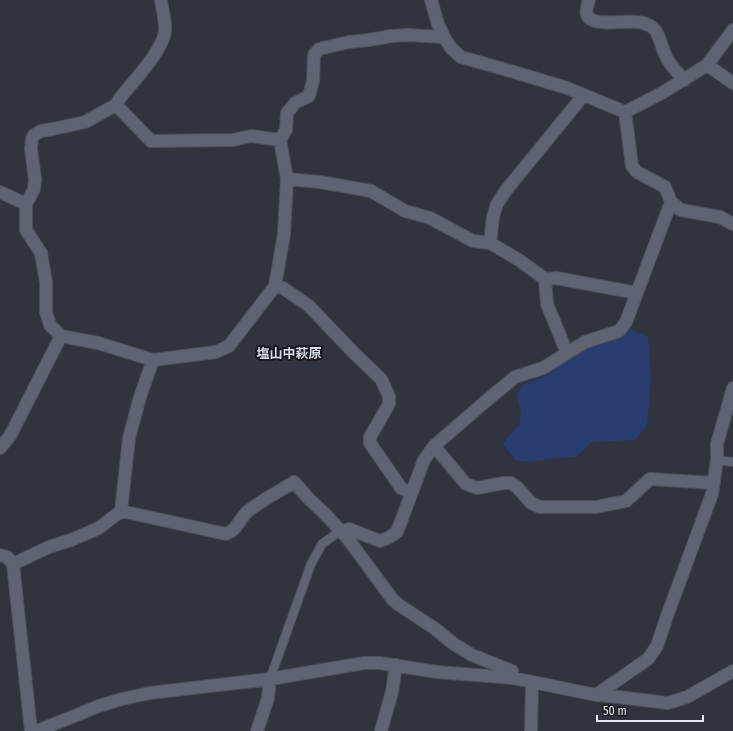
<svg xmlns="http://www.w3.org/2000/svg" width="733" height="731" font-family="'Fira Sans Condensed','Noto Sans JP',sans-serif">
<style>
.green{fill:#293c6f}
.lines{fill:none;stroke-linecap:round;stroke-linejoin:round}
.lane-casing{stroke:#4d515b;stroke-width:10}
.street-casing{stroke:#4d515b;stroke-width:14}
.lane{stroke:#5f6472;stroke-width:8}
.street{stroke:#5f6472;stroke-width:12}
.labels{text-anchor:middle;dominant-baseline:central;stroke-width:4;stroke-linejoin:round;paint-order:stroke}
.quarter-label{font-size:13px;font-weight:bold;fill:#d5dceb;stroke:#191b21}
</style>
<rect width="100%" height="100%" fill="#2f343f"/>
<path class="green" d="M 629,329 L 648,337 L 651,379 L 647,426 L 635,440 L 592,442 L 576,457 L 560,458 L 531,462 L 515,460 L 503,444 L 510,434 L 519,426 L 521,414 L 517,394 L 522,385 L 546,376 L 563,361 L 608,337 Z"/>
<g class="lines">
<g class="lane-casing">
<path id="lane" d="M 717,460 L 733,462
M 270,679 L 311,564 L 322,544 L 340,531"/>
</g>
<g class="street-casing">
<path id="street" d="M 161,0 C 162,9 166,22 165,31 C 164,49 132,83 120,98 L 116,105 L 85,122 L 53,129 L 41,131 L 34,135 L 32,139 L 31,149 L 35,179 L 34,189 L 26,204 L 26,230 L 41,253 L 46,282 L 46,312 L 50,325 L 61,336 L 98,343 L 153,360 L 216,352 L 229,346 L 275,286 L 284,234 L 287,179
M 431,0 L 438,24 L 444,37 L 451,48 L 461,57 L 514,72 L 567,88 L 625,112 L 662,93 L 707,65 L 733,30
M 589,0 C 588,5 585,10 587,15 C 593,29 630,18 643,23 C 646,24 649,25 652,27 C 660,32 662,52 668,60 C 672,67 678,73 684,80
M 707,65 L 733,83
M 116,105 L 151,141 L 233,140 L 251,136 L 280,140 L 287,179 L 320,182 L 371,191 L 405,211 L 430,218 L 473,241 L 490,243 L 519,260 L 545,279 L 547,304 L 567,353
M 625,112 L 632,166 L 637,172 L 665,187 L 671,202 L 681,210 L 720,217 L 733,224
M 280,140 L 286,130 L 287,113 L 295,103 L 309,96 L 313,81 L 314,55 L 319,49 L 349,42 L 369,40 L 391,36 L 408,35 L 444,37
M 0,192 L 26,204
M 490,243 L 493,217 L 497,204 L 507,189 L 583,96
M 545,279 L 556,278 L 637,293
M 275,286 L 283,288 L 309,306 L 352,351 L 381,379 L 389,396 L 389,404 L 370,437 L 370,443 L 401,488 L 411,493
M 434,446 L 466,484 L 477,488 L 504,483 L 511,483 L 517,487 L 531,503 L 540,507 L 596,507 L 626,501 L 650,479 L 714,483
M 0,448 L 10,436 L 61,336
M 121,511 L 129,438 L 140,397 L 153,360
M 340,531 L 349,529 L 380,541 L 388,538 L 397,532 L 424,460 L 434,446 L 486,401 L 515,377 L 543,368 L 585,342 L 619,331 L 626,322 L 671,202
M 0,555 L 7,557 L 13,564 L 31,731
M 13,564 L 49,547 L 71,540 L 99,528 L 121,511 L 226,534 C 238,529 238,521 247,512 C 260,501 280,491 294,482 L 309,499 L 325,514 L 348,539 L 393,600 L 399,605 L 434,628 L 454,644 L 472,655 L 512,671 L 513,678
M 596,695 L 648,659 L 657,646 L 667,616 L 712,494 L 717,460 L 717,444 L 733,388
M 37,731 L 99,706 L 122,699 L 150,693 L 270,679 L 364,663 L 380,663 L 437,672 L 513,678 L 596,695 L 610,696 L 668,703 L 687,697 L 733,671
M 257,731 L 268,698 L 270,679
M 381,731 L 392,692 L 396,665
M 531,731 L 532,683"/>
</g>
<use href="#lane" class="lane"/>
<use href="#street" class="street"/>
</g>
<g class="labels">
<g class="quarter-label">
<text x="289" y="353">塩山中萩原</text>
</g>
</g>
<path d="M597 715v6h106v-6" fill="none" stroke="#e5e9f0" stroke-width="2"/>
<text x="603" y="715" font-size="12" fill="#e5e9f0" stroke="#191b21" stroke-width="3" paint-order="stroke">50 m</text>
</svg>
